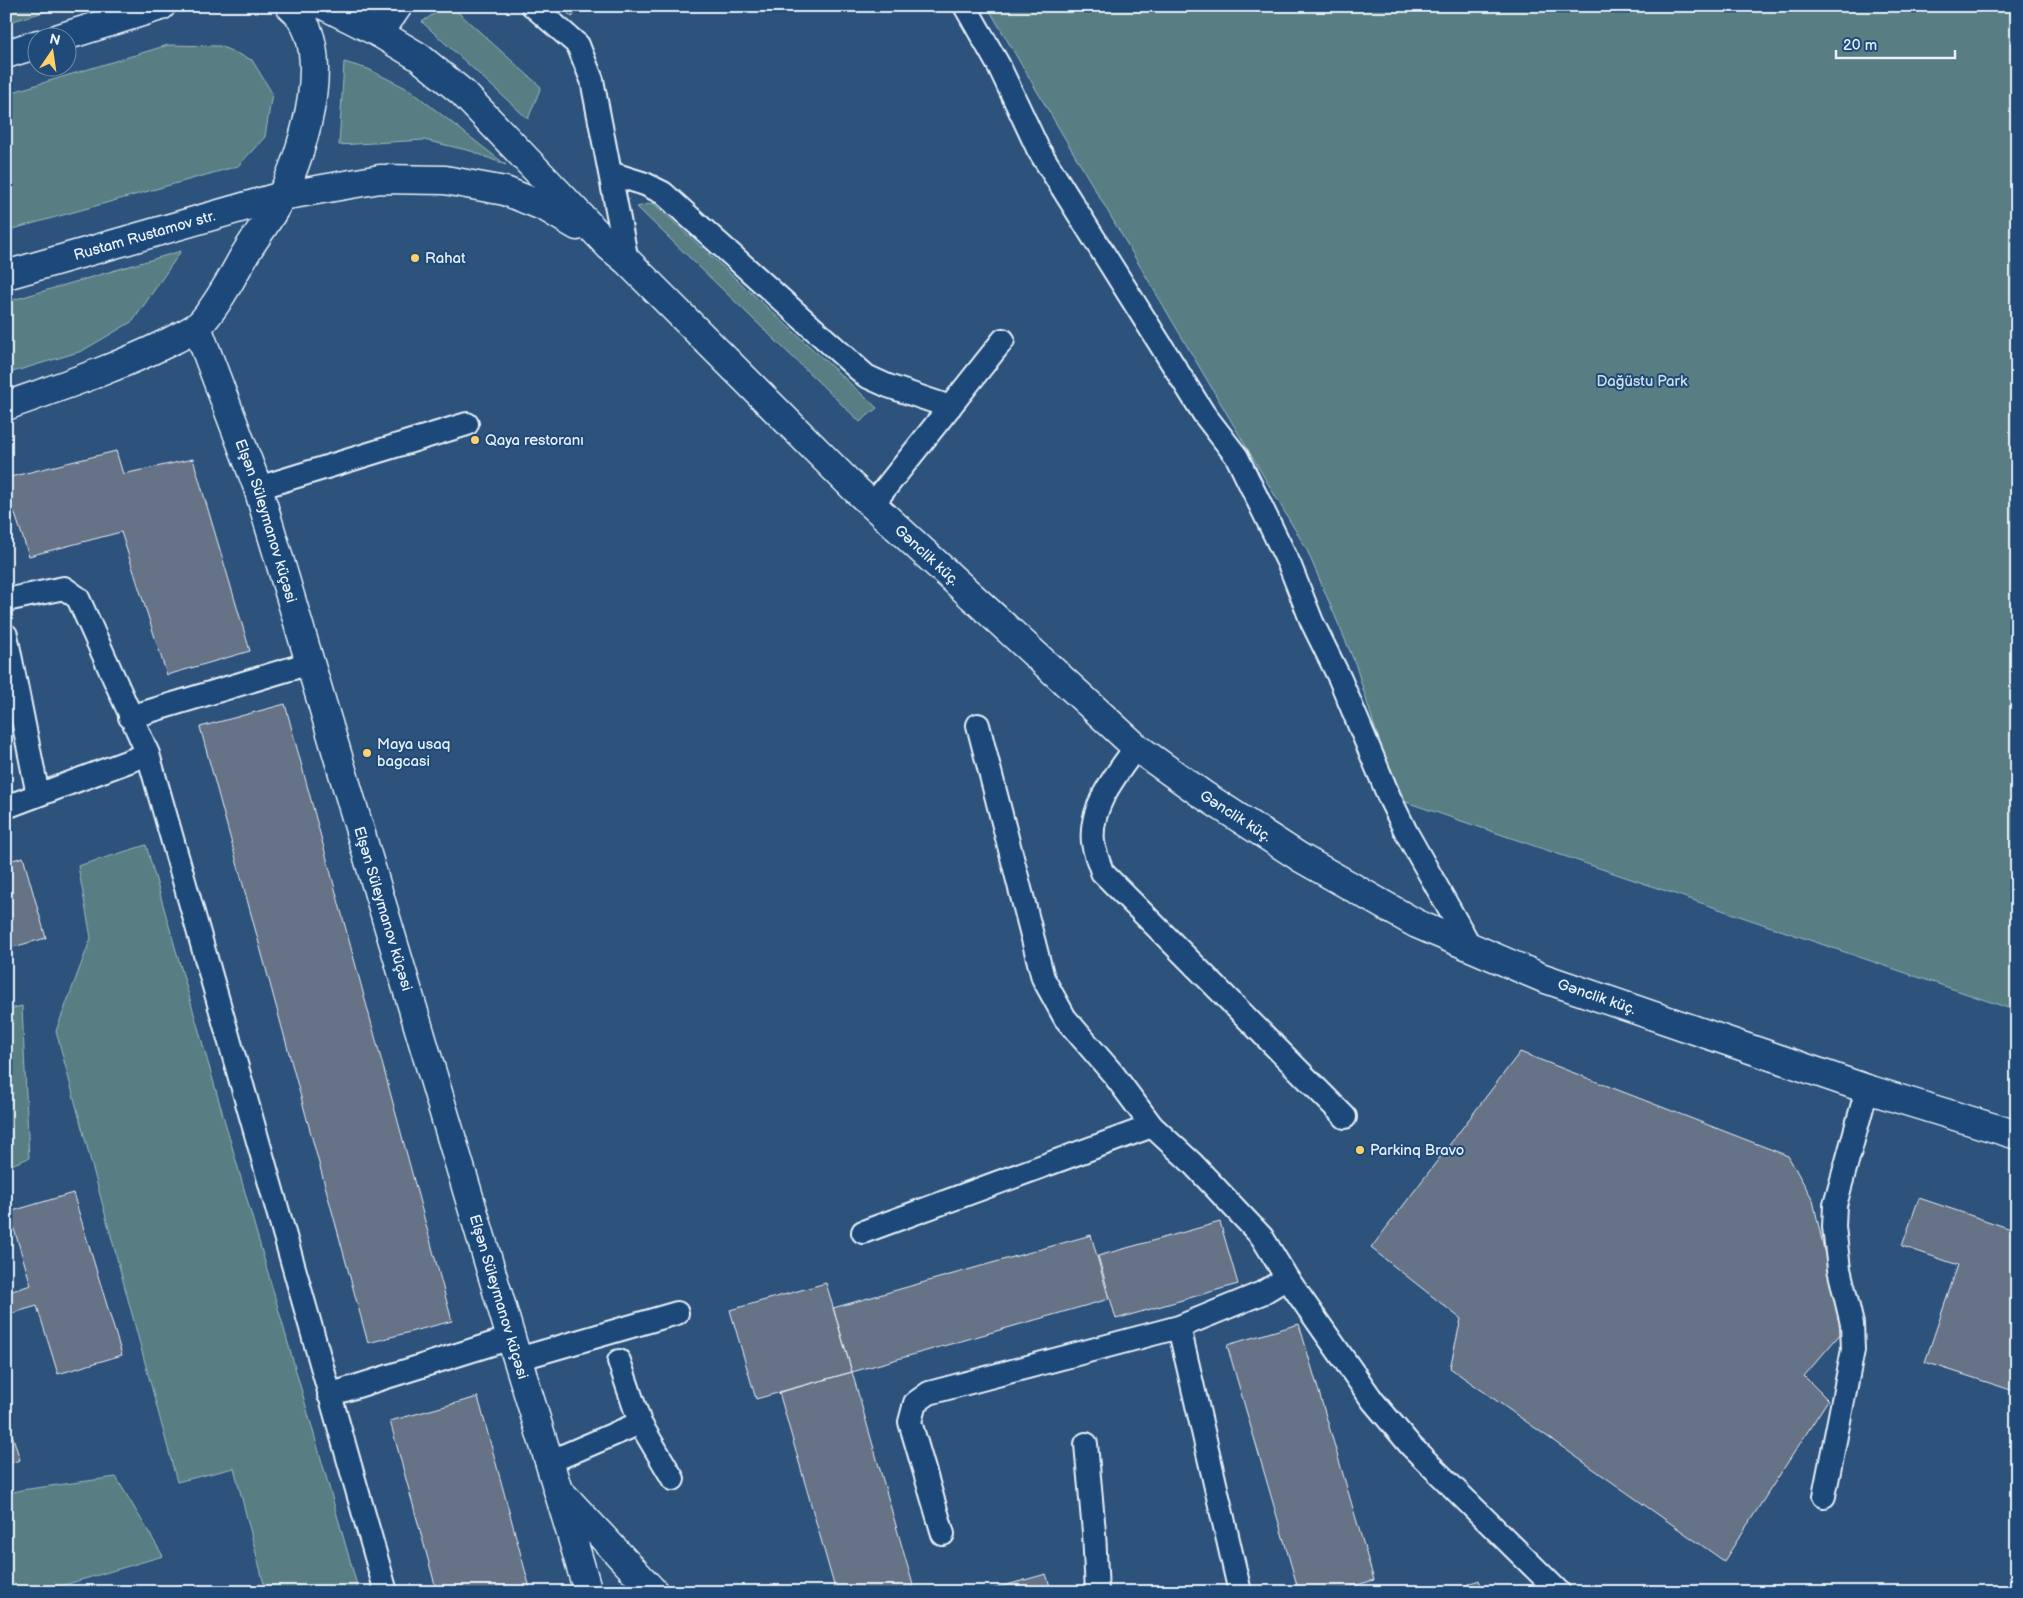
<svg xmlns="http://www.w3.org/2000/svg" width="2023" height="1598" font-family="'Balsamiq Sans',sans-serif">
<style>
.green{fill:#597e83;stroke:#a0b8be}
.building{fill:#667285;stroke:#e8f1f8}
.lines{fill:none;stroke-linecap:round;stroke-linejoin:round}
.lane-casing{stroke:#e8f1f8;stroke-width:26}
.street-casing{stroke:#e8f1f8;stroke-width:31}
.secondary-casing{stroke:#e8f1f8;stroke-width:31}
.lane{stroke:#1f4a7a;stroke-width:22}
.street{stroke:#1f4a7a;stroke-width:28}
.secondary{stroke:#1f4a7a;stroke-width:28}
.poi-dot{fill:#ffd166;stroke:#1f4a7a;stroke-width:2}
.labels{text-anchor:middle;dominant-baseline:central;stroke-width:4;stroke-linejoin:round;paint-order:stroke}
.street-label{font-size:15px;fill:#e8f1f8;stroke:#1f4a7a}
.poi-label{font-size:15px;fill:#e8f1f8;stroke:#1f4a7a;text-anchor:start}
.park-label{font-size:15px;fill:#d3e0e6;stroke:#1f4a7a}
</style>
<rect width="100%" height="100%" fill="#2d527c"/>
<filter id="ink" filterUnits="userSpaceOnUse"><feTurbulence type="fractalNoise" baseFrequency=".02" numOctaves="2"/><feDisplacementMap in="SourceGraphic" scale="10" xChannelSelector="R" yChannelSelector="G"/><feConvolveMatrix kernelMatrix="1 2 1 2 8 2 1 2 1" color-interpolation-filters="sRGB"/></filter>
<g filter="url(#ink)">
<path class="green" d="M 6,6 L 65,6 L 6,23 Z
M 445,6 L 451,6 L 541,87 L 528,119 L 422,22 Z
M 987,6 L 2017,6 L 2017,1011 L 1397,799 L 1355,663 L 1307,550 Z
M 168,45 L 220,46 L 252,60 L 272,93 L 265,137 L 238,166 L 6,231 L 6,94 Z
M 344,62 L 368,69 L 410,90 L 506,165 L 471,151 L 424,140 L 339,145 Z
M 653,203 L 877,408 L 860,422 L 637,207 Z
M 181,251 L 133,321 L 82,351 L 6,374 L 6,302 Z
M 146,845 L 359,1592 L 266,1592 L 234,1468 L 177,1482 L 56,1031 L 91,938 L 78,866 Z
M 22,1006 L 29,1158 L 6,1167 L 6,1010 Z
M 116,1477 L 163,1556 L 40,1592 L 6,1592 L 6,1494 L 21,1490 Z"/>
<path class="building" d="M 560,6 L 582,6 L 572,17 Z
M 116,451 L 123,474 L 193,459 L 250,651 L 167,675 L 121,532 L 29,556 L 6,487 L 6,478 Z
M 285,704 L 452,1321 L 368,1343 L 200,727 Z
M 23,857 L 46,938 L 6,949 L 6,862 Z
M 1520,1052 L 1788,1156 L 1813,1200 L 1842,1332 L 1804,1376 L 1828,1400 L 1724,1561 L 1450,1368 L 1461,1319 L 1371,1248 Z
M 73,1193 L 122,1355 L 58,1374 L 37,1306 L 6,1315 L 6,1293 L 31,1285 L 9,1212 Z
M 1919,1198 L 2017,1231 L 2017,1392 L 1925,1362 L 1958,1265 L 1902,1246 Z
M 1220,1222 L 1238,1284 L 1116,1319 L 1098,1256 Z
M 1091,1235 L 1109,1299 L 852,1372 L 833,1308 Z
M 826,1283 L 852,1372 L 756,1399 L 730,1310 Z
M 1299,1324 L 1374,1580 L 1333,1592 L 1299,1592 L 1227,1345 Z
M 852,1372 L 915,1592 L 836,1592 L 779,1392 Z
M 478,1397 L 531,1592 L 437,1592 L 390,1421 Z
M 6,1414 L 20,1460 L 6,1464 Z
M 1046,1574 L 1052,1592 L 982,1592 Z
M 1479,1580 L 1484,1592 L 1450,1592 Z"/>
<g class="lines">
<g class="lane-casing">
<path id="lane" d="M 533,6 L 578,45 L 592,80 L 627,261
M 965,6 L 999,66 L 1038,149 L 1204,414 L 1237,457 L 1290,566 L 1312,622 L 1340,679 L 1390,799 L 1406,832 L 1470,946
M 610,173 L 645,184 L 663,193 L 866,376 L 888,386 L 950,407
M 258,488 L 467,424
M 872,505 L 1003,340
M 6,600 L 64,588 L 78,598 L 148,754 L 386,1592
M 6,635 L 38,795 L 148,754
M 130,717 L 310,663
M 978,725 L 1043,978 L 1065,1018 L 1114,1075 L 1152,1126 L 1192,1163 L 1262,1237 L 1287,1278 L 1373,1401 L 1411,1446 L 1559,1592
M 1136,747 C 1117,774 1089,806 1093,842 C 1094,852 1099,862 1102,872 L 1345,1117
M 6,807 L 38,795
M 863,1232 L 1152,1126
M 1179,1327 L 1240,1592
M 518,1359 L 677,1313
M 619,1361 L 640,1423 L 673,1479
M 329,1395 L 511,1338
M 1086,1444 L 1094,1532 L 1097,1592
M 549,1462 L 640,1423
M 1824,1496 L 1853,1350 L 1852,1324 L 1839,1269 L 1834,1227 L 1835,1205 L 1867,1089
M 943,1534 L 910,1422 L 915,1403 L 929,1393 L 1179,1327 L 1262,1293 L 1287,1278"/>
</g>
<g class="street-casing">
<g id="street">
<path d="M 379,33 L 398,6"/>
<path id="s1" d="M 197,327 L 258,488 L 511,1338 C 537,1423 564,1507 588,1592"/>
<path d="M 564,1496 L 654,1592"/>
</g>
</g>
<g class="secondary-casing">
<g id="secondary">
<path id="s2" d="M 325,6 L 379,33 L 419,57 L 463,93 L 610,247 L 627,261 L 854,488 L 1136,747 L 1202,794 L 1301,858 L 1417,924 L 1543,978 L 1867,1089 L 2017,1135"/>
<path d="M 59,38 L 161,6"/>
<path d="M 6,54 L 38,44"/>
<path id="s3" d="M 6,275 L 282,196 L 380,179 L 445,180 L 505,191 L 545,207 L 577,226"/>
<path d="M 6,406 C 59,387 114,369 165,344 C 175,339 186,334 195,328 C 208,320 232,278 240,263 C 252,240 271,219 282,195 C 304,149 337,44 290,6"/>
</g>
</g>
<use href="#lane" class="lane"/>
<use href="#street" class="street"/>
<use href="#secondary" class="secondary"/>
</g>
</g>
<g class="poi-dot">
<circle cx="415" cy="258" r="5"/>
<circle cx="475" cy="440" r="5"/>
<circle cx="367" cy="753" r="5"/>
<circle cx="1360" cy="1150" r="5"/>
</g>
<g class="labels">
<g class="street-label">
<text stroke="none"><textPath href="#s3" startOffset="144">Rustam Rustamov str.</textPath></text>
<text stroke="none"><textPath href="#s1" startOffset="206">Elşən Süleymanov küçəsi</textPath></text>
<text stroke="none"><textPath href="#s2" startOffset="819">Gənclik küç.</textPath></text>
<text stroke="none"><textPath href="#s2" startOffset="1224">Gənclik küç.</textPath></text>
<text stroke="none"><textPath href="#s1" startOffset="611">Elşən Süleymanov küçəsi</textPath></text>
<text stroke="none"><textPath href="#s2" startOffset="1629">Gənclik küç.</textPath></text>
<text stroke="none"><textPath href="#s1" startOffset="1016">Elşən Süleymanov küçəsi</textPath></text>
</g>
<g class="poi-label">
<text x="425" y="258">Rahat</text>
<text x="485" y="440">Qaya restoranı</text>
<text x="377" y="744">Maya usaq<tspan x="377" dy="17">bagcasi</tspan></text>
<text x="1370" y="1150">Parkinq Bravo</text>
</g>
<g class="park-label">
<text x="1642" y="381">Dağüstu Park</text>
</g>
</g>
<rect width="2023" height="1598" fill="none" stroke="#1f4a7a" stroke-width="25"/>
<rect x="12" y="12" width="1998" height="1573" fill="none" stroke="#e8f1f8" stroke-width="2" filter="url(#ink)"/>
<g transform="translate(52 52) rotate(13)"><circle r="24" fill="#1f4a7a" stroke="#6f8dac"/>
<path d="M0-4L9 19L0 12L-9 19Z" fill="#ffd166"/>
<text y="-8" font-size="14" font-weight="bold" text-anchor="middle" fill="#e8f1f8">N</text>
</g>
<path d="M1836 50v8h119v-8" fill="none" stroke="#e8f1f8" stroke-width="2.5"/>
<text x="1843" y="50" font-size="15" fill="#e8f1f8" stroke="#1f4a7a" stroke-width="4" paint-order="stroke">20 m</text>
</svg>
